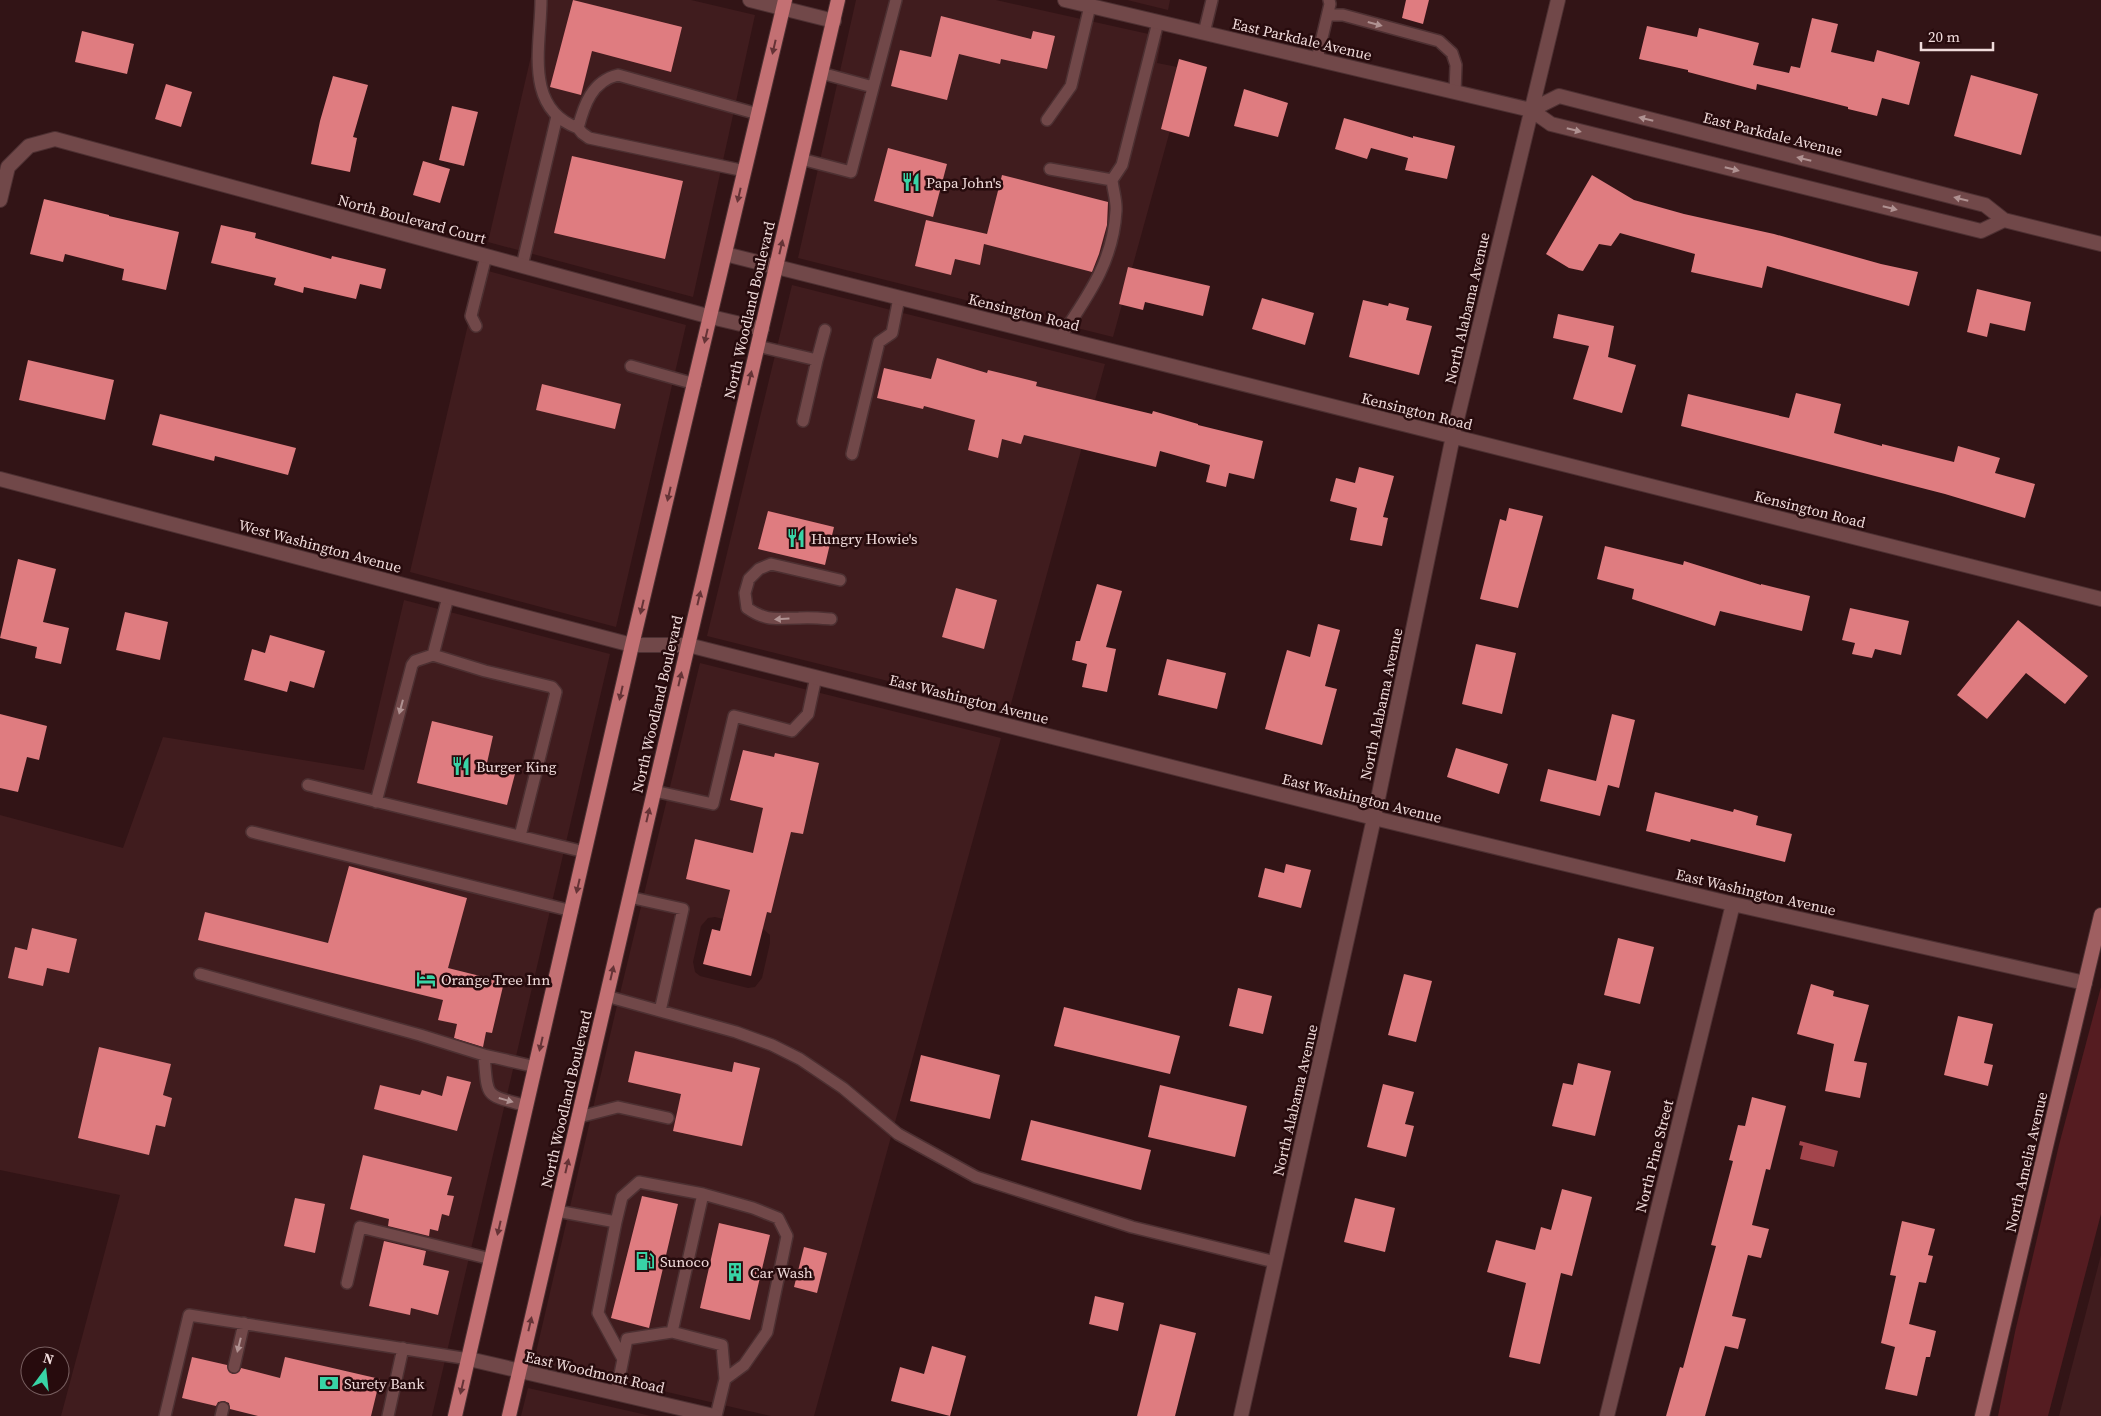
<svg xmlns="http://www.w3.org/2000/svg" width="2101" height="1416" font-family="'Source Serif 4',serif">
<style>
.built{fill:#401c1e;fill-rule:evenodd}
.green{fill:#551c21}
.water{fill:#a3454c}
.building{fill:#df7c80}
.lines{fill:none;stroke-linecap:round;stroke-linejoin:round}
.service-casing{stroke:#4d3032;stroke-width:14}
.minor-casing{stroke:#4d3032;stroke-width:16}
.secondary-casing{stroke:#4d3032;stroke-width:16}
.primary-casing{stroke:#4d3032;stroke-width:16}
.service{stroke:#714849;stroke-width:11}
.minor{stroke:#714849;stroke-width:14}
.secondary{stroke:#9f5f61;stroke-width:14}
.primary{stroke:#c37073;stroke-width:14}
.oneway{fill:#b09292}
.oneway2{fill:#653336}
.labels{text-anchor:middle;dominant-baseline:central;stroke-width:5;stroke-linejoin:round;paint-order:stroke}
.street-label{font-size:15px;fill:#f0dbdb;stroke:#270b0d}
.poi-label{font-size:15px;fill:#f0dbdb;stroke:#270b0d;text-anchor:start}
</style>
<rect width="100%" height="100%" fill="#321416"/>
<path class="built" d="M 544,0 L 691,0 L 755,15 L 693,297 L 488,242 Z
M 856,0 L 996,0 L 1162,37 L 1157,63 L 1187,69 L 1113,337 L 798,258 Z
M 1127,0 L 1170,0 L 1168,10 Z
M 481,269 L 686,325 L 616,627 L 410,572 Z
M 792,285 L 1105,364 L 1009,711 L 707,636 Z
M 404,600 L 610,654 L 432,1416 L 61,1416 L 120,1195 L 0,1170 L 0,815 L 123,848 L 163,737 L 364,770 Z
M 700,663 L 1001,738 L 814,1416 L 771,1416 L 534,1361 L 615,1014 ZM 715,917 L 763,929 L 770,935 L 770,943 L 762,978 L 755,987 L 748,988 L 700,976 L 695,972 L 693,962 L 701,926 L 708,918 Z
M 2101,1255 L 2101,1416 L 2059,1416 Z
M 528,1388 L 651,1416 L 521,1416 Z"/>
<path class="green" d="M 2101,987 L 2101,1214 L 2048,1416 L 1998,1416 L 2015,1332 L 2059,1145 Z"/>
<path class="water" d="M 1800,1141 L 1838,1151 L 1834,1167 L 1800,1159 L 1803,1146 L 1799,1145 Z"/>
<path class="building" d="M 573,0 L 682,27 L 671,72 L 592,51 L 581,95 L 550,87 Z
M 1406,0 L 1429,0 L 1423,24 L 1402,18 Z
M 941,16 L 1031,39 L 1033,31 L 1055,36 L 1047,69 L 1001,59 L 1000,64 L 959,54 L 947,100 L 891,86 L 900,50 L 931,57 Z
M 1812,18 L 1838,24 L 1831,52 L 1874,62 L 1877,50 L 1920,62 L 1909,105 L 1882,98 L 1877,116 L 1848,109 L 1848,107 L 1757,84 L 1756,90 L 1688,72 L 1688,70 L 1639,59 L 1647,26 L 1697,37 L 1699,28 L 1759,43 L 1753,65 L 1789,73 L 1791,66 L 1800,68 Z
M 82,31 L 134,44 L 127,74 L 75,62 Z
M 1179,59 L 1207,67 L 1189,137 L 1161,129 Z
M 1971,75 L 2038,94 L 2021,155 L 1954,136 Z
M 333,76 L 368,85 L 353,137 L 357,138 L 350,172 L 311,164 L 320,121 Z
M 166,84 L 192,92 L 181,127 L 155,119 Z
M 1244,89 L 1288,103 L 1278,137 L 1234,126 Z
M 452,106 L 478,112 L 464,166 L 439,160 Z
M 1344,118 L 1413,138 L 1413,136 L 1455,146 L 1447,179 L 1405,170 L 1408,158 L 1371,148 L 1367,159 L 1335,149 Z
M 888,148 L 947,164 L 933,217 L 874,201 Z
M 572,156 L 683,181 L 665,259 L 554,233 Z
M 423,161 L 450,169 L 440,203 L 413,195 Z
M 1002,175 L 1108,202 L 1107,225 L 1099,254 L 1092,272 L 984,244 L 980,265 L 955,259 L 951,275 L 915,266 L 926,220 L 987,234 Z
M 1592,175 L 1634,200 L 1684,214 L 1774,234 L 1881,264 L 1918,272 L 1909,306 L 1767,266 L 1762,288 L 1691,272 L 1695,254 L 1620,233 L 1611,246 L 1599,244 L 1583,271 L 1569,268 L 1546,254 Z
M 44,199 L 109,215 L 109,216 L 179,232 L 166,290 L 122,280 L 124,269 L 65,254 L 63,262 L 30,254 Z
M 221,225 L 256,233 L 255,238 L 331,259 L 332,256 L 386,269 L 381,289 L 360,284 L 356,299 L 304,287 L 303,293 L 274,285 L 276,278 L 211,263 Z
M 1128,267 L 1210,286 L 1203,316 L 1145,302 L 1143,310 L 1119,304 Z
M 1977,289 L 2031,302 L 2025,331 L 1990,323 L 1987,337 L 1967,332 Z
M 1262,298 L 1314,313 L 1305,345 L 1252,329 Z
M 1363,300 L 1388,306 L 1389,303 L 1409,308 L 1406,320 L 1432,326 L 1419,375 L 1349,357 Z
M 1558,314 L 1614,326 L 1608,357 L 1636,365 L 1622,413 L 1573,399 L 1589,346 L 1553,338 Z
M 937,358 L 987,373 L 988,370 L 1037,382 L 1036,386 L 1152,414 L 1153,411 L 1198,424 L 1198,425 L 1263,441 L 1254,479 L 1229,473 L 1226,487 L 1206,482 L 1210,465 L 1160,451 L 1156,467 L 1024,435 L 1021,444 L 1002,439 L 998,458 L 968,450 L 975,420 L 924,406 L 923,409 L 877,398 L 884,368 L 931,379 Z
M 28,360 L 114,380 L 105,420 L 19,400 Z
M 542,384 L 621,404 L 615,429 L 536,410 Z
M 1796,393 L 1841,404 L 1834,433 L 1882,446 L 1882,444 L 1954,462 L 1958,446 L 2000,458 L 1995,473 L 2035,484 L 2025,518 L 1945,494 L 1681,426 L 1688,394 L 1789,418 Z
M 160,414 L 296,448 L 288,475 L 215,456 L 214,461 L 152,445 Z
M 1359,467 L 1394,476 L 1383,517 L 1388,518 L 1382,546 L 1350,540 L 1357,508 L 1330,501 L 1336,478 L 1355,483 Z
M 1509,508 L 1543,516 L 1518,608 L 1480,599 L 1500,519 L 1506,521 Z
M 768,511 L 834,527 L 825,565 L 758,549 Z
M 1605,546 L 1683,565 L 1684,561 L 1761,585 L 1761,584 L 1810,596 L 1802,631 L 1720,611 L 1715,626 L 1632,599 L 1634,589 L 1597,579 Z
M 18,559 L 56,569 L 43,622 L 69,628 L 61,664 L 35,658 L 37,647 L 0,638 Z
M 1097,584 L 1122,591 L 1106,647 L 1116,649 L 1107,692 L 1082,687 L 1087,664 L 1072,660 L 1076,641 L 1080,641 Z
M 956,588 L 997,600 L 984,649 L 942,637 Z
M 1850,608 L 1909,621 L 1901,655 L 1875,649 L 1872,658 L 1852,654 L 1855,643 L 1842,640 Z
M 125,612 L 168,622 L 160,660 L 116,650 Z
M 2018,620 L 2088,676 L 2065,704 L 2026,673 L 1987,719 L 1957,695 Z
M 1318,624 L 1340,630 L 1325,686 L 1337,689 L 1322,745 L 1265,729 L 1287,650 L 1310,657 Z
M 270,635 L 325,651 L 314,688 L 290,681 L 287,692 L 244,680 L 252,649 L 265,653 Z
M 1476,644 L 1516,653 L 1502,714 L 1462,704 Z
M 1167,659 L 1226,673 L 1217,709 L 1158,695 Z
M 0,714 L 47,726 L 39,760 L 27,757 L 18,792 L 0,788 Z
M 1612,714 L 1635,720 L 1619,788 L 1608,785 L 1600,816 L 1540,801 L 1548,769 L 1596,781 Z
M 432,721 L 493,736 L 487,763 L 516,770 L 507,805 L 417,783 Z
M 1456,748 L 1508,764 L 1499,794 L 1447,777 Z
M 743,750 L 774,757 L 775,753 L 819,763 L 803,834 L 791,832 L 771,913 L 767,912 L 751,976 L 703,964 L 712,929 L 720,931 L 730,890 L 686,879 L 695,839 L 753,853 L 763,808 L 730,800 Z
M 1655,792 L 1733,812 L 1734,809 L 1758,816 L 1756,825 L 1792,834 L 1785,862 L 1691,839 L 1690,842 L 1646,831 Z
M 1286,864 L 1311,870 L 1301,908 L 1258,897 L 1265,868 L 1284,873 Z
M 349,866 L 467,898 L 448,968 L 504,982 L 492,1033 L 486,1032 L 483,1047 L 454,1038 L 457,1024 L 438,1020 L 443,1000 L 198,940 L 205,912 L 328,943 Z
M 32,928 L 77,939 L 69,973 L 47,968 L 43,986 L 8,978 L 15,947 L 27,950 Z
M 1618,938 L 1654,947 L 1640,1004 L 1604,995 Z
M 1404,974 L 1432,981 L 1416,1042 L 1388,1035 Z
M 1811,984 L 1834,991 L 1833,996 L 1869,1005 L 1854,1061 L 1867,1063 L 1860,1098 L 1825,1091 L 1834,1044 L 1797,1034 Z
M 1238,988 L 1272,996 L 1263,1034 L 1229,1026 Z
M 1064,1007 L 1180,1036 L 1170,1074 L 1054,1046 Z
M 1958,1016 L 1993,1024 L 1984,1063 L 1993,1065 L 1988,1086 L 1944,1075 Z
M 99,1047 L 171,1064 L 163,1095 L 172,1098 L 165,1127 L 156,1125 L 149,1155 L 78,1138 Z
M 635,1051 L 732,1072 L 734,1062 L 760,1068 L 742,1146 L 673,1131 L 681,1094 L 628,1082 Z
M 921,1055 L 1000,1075 L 990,1119 L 910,1101 Z
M 1578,1063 L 1611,1071 L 1595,1136 L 1552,1126 L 1563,1083 L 1573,1085 Z
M 447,1076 L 471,1082 L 457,1131 L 374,1109 L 380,1085 L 420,1095 L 422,1090 L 442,1096 Z
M 1383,1084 L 1414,1092 L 1405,1124 L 1414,1126 L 1406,1157 L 1367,1147 Z
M 1160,1085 L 1247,1106 L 1235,1157 L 1148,1137 Z
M 1752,1097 L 1786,1106 L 1770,1170 L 1766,1169 L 1752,1225 L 1769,1229 L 1761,1258 L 1748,1255 L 1732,1316 L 1746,1319 L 1738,1349 L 1725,1346 L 1705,1416 L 1666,1416 L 1680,1367 L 1683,1368 L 1716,1246 L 1711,1245 L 1733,1161 L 1729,1160 L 1738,1125 L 1745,1126 Z
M 1031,1120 L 1151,1150 L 1141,1190 L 1021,1160 Z
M 363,1155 L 452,1177 L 447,1195 L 454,1196 L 449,1216 L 442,1214 L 438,1231 L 430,1229 L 429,1236 L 388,1226 L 389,1219 L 350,1209 Z
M 1562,1189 L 1592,1197 L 1572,1276 L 1561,1273 L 1540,1364 L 1509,1357 L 1526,1283 L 1487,1272 L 1496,1240 L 1535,1250 L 1541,1227 L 1551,1230 Z
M 642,1196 L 678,1204 L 649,1328 L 611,1318 Z
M 295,1198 L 325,1204 L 315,1253 L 284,1246 Z
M 1355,1198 L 1395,1208 L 1385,1252 L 1344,1242 Z
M 1902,1221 L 1935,1229 L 1928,1255 L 1933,1256 L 1926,1283 L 1919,1282 L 1909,1324 L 1936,1331 L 1930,1357 L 1926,1357 L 1917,1396 L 1885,1389 L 1895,1347 L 1881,1343 L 1896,1276 L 1890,1275 Z
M 719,1223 L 770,1235 L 750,1320 L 700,1308 Z
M 384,1241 L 426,1251 L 423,1265 L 449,1271 L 438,1315 L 411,1308 L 410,1315 L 369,1306 Z
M 804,1247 L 827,1253 L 817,1293 L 794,1287 Z
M 1095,1296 L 1124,1303 L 1118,1331 L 1089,1324 Z
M 1160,1324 L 1196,1333 L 1175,1416 L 1137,1416 Z
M 932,1346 L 966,1356 L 950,1416 L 891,1401 L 900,1367 L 924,1374 Z
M 192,1357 L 227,1365 L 229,1372 L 233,1374 L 239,1372 L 241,1368 L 280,1378 L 285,1357 L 380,1379 L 371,1416 L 258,1416 L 230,1409 L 229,1403 L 224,1401 L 218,1402 L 216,1406 L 182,1398 Z"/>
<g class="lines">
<g class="service-casing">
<path id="service" d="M 541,0 C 541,45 523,108 578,128
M 1328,15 L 1343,15 L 1439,41 L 1452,53 L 1456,65 L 1455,92
M 1204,33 L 1212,0
M 1317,59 L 1330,4 L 1329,0
M 821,73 L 873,87
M 1047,120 L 1071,86 L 1090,6
M 801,159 L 851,172 L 896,0
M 1050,169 L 1112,180 L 1122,165 L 1158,22
M 745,171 L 589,138 L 582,133 L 578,128 C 584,105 592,81 618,75 L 758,114
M 522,266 L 557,116
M 476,326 L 471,316 L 486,256
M 1060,338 C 1087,297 1113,263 1116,211 C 1117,202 1113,190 1112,180
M 757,346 L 817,360 L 803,421
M 817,360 L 825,330
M 631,366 L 695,384
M 852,454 L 879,342 L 892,333 L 899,298
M 448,597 L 433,655 L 485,671 L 552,687 L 556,692 L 520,836
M 831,619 C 820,618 810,617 799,618 C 777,618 767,622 747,608 L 745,593 L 749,579 L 759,569 L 771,564 L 840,580
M 308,785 L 585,852
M 654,791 L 713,804 L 734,716 L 792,731 L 808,714 L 816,677
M 376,802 L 412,665 L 415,661 L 433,655
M 252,832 L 572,911
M 629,897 L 683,909 L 660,1011
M 200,974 L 420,1035 L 484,1055 L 536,1067
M 606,996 L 736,1032 L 772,1045 L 800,1059 L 843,1088 L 898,1134 L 976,1177 L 1132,1227 L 1275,1262
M 484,1055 C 488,1100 484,1094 527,1106
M 579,1117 L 618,1107 L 668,1118
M 703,1194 L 753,1208 L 778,1218 L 787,1236 L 767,1332 L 744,1365 L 725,1379
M 557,1211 L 616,1222 L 622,1197 L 639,1182 L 703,1194 L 672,1332 L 722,1345 L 725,1379 L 716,1416
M 616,1222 L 598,1313 L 623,1359
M 347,1283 L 360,1227 L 491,1259
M 234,1367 L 244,1323
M 616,1394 L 627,1339 L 672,1332
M 165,1416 L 189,1315 L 469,1359
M 221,1416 L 223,1408
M 388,1416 L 403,1348"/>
</g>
<g class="minor-casing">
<path id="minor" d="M 750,0 L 834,21
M 1065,0 L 1531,110 L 1551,124 L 1981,231 L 2004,220
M 1531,110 L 1559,96 L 1985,205 L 2004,220 L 2101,244
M 0,200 L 8,167 L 29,146 L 55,139 L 711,317 L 762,329
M 725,254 L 2101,599
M 0,479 L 632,645 L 688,645 L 1374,818 L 1733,904 L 2085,983
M 469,1359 L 714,1416
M 1241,1416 L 1374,818 L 1453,436 L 1558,0
M 1607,1416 L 1733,904"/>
</g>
<g class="secondary-casing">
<path id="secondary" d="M 1982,1416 L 2101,915"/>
</g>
<g class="primary-casing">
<path id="primary" d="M 455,1416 L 632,645 L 785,0
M 509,1416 L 838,0"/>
</g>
<use href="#service" class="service"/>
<use href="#minor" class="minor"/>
<use href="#secondary" class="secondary"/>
<use href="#primary" class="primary"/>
</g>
<defs><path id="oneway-solid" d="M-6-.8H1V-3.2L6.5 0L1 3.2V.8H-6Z" transform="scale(1.25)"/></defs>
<g class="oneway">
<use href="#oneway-solid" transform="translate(1375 24) rotate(15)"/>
<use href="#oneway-solid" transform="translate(1646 119) rotate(-166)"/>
<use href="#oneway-solid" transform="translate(1574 130) rotate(14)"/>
<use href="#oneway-solid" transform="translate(1804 159) rotate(-166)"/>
<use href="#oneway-solid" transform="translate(1732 169) rotate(14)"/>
<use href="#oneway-solid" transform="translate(1961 199) rotate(-166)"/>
<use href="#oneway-solid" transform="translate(1890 208) rotate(14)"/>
<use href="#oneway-solid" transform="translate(782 619) rotate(176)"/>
<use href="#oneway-solid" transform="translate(401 707) rotate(105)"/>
<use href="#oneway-solid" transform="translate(506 1100) rotate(16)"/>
<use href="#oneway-solid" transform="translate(239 1345) rotate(104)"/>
</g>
<g class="oneway2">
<use href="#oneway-solid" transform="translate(774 47) rotate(103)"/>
<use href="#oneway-solid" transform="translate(739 195) rotate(103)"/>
<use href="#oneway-solid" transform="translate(781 247) rotate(-77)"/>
<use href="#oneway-solid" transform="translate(706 336) rotate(103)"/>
<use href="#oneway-solid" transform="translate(750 378) rotate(-77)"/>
<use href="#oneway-solid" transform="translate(669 494) rotate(103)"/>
<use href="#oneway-solid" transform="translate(699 598) rotate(-77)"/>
<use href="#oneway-solid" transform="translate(642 607) rotate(103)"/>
<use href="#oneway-solid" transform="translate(680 679) rotate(-77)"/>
<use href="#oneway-solid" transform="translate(621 693) rotate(103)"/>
<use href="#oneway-solid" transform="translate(648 815) rotate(-77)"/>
<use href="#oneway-solid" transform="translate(578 886) rotate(103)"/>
<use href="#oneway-solid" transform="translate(612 973) rotate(-77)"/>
<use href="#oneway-solid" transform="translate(541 1044) rotate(103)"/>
<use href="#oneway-solid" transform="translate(567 1166) rotate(-77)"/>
<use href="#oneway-solid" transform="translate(499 1228) rotate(103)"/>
<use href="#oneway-solid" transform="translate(530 1324) rotate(-77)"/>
<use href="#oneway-solid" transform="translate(462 1387) rotate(103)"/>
</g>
<defs>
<g id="restaurant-bare" transform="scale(1.5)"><path d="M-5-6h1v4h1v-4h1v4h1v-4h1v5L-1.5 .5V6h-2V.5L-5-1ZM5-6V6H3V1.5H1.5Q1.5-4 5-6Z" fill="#38d4a6" stroke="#270b0d" stroke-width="2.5" paint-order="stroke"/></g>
<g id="hotel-bare" transform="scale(1.5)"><path d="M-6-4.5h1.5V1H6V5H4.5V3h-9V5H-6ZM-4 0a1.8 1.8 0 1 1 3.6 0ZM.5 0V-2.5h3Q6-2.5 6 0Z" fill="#38d4a6" stroke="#270b0d" stroke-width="2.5" paint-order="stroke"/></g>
<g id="fuel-bare" transform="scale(1.5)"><path d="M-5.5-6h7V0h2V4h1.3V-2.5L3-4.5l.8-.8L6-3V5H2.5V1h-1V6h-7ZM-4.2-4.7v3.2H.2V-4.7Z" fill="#38d4a6" stroke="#270b0d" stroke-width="2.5" paint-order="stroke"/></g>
<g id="building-bare" transform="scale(1.5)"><path d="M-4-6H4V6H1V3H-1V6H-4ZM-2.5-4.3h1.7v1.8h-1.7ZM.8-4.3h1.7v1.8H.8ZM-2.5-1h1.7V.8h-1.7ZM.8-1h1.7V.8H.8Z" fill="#38d4a6" stroke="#270b0d" stroke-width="2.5" paint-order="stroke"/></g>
<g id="bank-bare" transform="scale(1.5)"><path d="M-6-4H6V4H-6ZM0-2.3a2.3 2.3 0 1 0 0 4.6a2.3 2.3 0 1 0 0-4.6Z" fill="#38d4a6" stroke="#270b0d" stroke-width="2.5" paint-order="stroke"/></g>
</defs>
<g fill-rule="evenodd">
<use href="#restaurant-bare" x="911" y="182"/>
<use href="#restaurant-bare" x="796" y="538"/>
<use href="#restaurant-bare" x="461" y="766"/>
<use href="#hotel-bare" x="426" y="979"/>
<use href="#fuel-bare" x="645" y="1261"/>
<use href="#building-bare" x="735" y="1272"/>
<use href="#bank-bare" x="329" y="1383"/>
</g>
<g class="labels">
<g class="street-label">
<text transform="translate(1302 39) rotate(13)">East Parkdale Avenue</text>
<text transform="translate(1773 134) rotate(14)">East Parkdale Avenue</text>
<text transform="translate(412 219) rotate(15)">North Boulevard Court</text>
<text transform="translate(1467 308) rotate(-77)">North Alabama Avenue</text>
<text transform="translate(749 310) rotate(-77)">North Woodland Boulevard</text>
<text transform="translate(1024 312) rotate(14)">Kensington Road</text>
<text transform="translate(1417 411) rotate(14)">Kensington Road</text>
<text transform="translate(1810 509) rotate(14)">Kensington Road</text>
<text transform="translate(320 546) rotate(15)">West Washington Avenue</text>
<text transform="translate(969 699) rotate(14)">East Washington Avenue</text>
<text transform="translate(657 704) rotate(-77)">North Woodland Boulevard</text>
<text transform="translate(1381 704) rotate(-78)">North Alabama Avenue</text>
<text transform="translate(1362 798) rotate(14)">East Washington Avenue</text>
<text transform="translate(1756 892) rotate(13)">East Washington Avenue</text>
<text transform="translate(566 1099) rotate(-77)">North Woodland Boulevard</text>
<text transform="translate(1295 1100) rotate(-77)">North Alabama Avenue</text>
<text transform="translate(1654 1156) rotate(-76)">North Pine Street</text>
<text transform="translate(2026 1162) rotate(-77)">North Amelia Avenue</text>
<text transform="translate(595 1372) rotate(13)">East Woodmont Road</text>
</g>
<g class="poi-label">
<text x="926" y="182">Papa John's</text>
<text x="811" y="538">Hungry Howie's</text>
<text x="476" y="766">Burger King</text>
<text x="441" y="979">Orange Tree Inn</text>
<text x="660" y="1261">Sunoco</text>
<text x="750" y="1272">Car Wash</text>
<text x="344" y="1383">Surety Bank</text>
</g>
</g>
<g transform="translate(45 1371) rotate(15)"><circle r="24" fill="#270b0d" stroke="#775e5f"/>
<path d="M0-4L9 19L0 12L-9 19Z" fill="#38d4a6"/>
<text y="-8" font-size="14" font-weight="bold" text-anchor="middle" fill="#f0dbdb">N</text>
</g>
<path d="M1921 42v8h72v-8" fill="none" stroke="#f0dbdb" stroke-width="2.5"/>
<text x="1928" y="42" font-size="15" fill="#f0dbdb" stroke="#270b0d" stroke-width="4" paint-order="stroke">20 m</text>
</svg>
